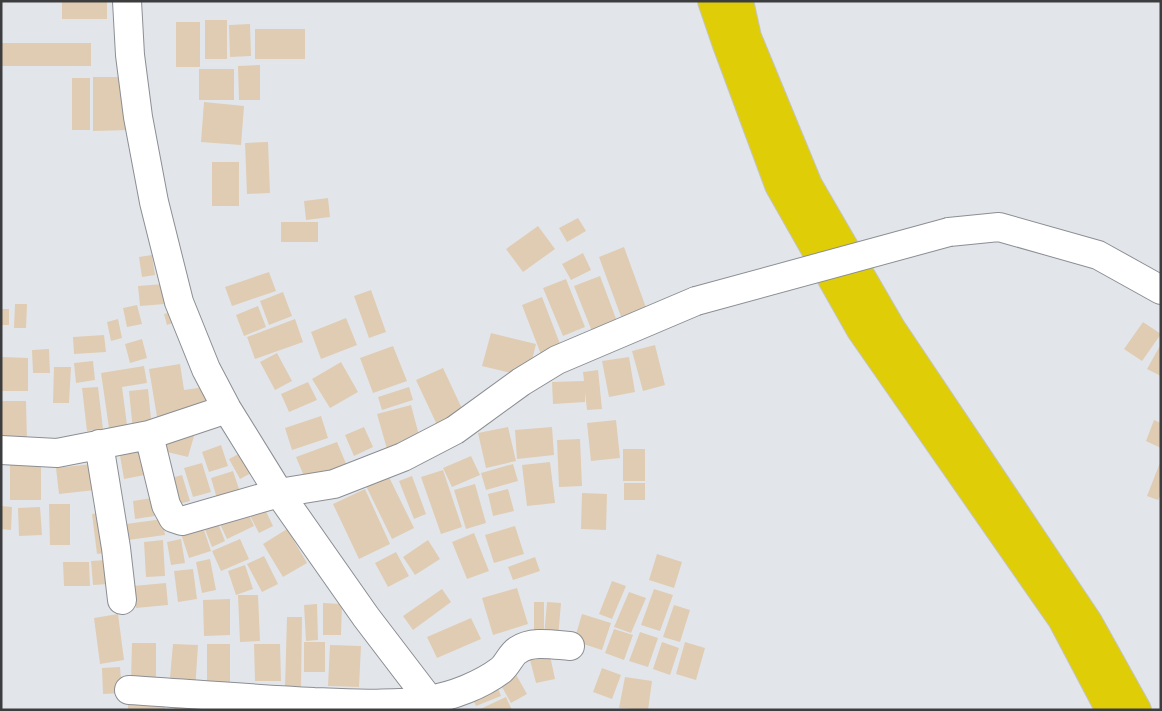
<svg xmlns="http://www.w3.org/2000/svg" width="1162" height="711" font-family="Lato,sans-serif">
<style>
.building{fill:#e0ccb2}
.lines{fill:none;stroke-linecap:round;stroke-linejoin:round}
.minor-casing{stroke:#8b8e93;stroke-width:30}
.highway-casing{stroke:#c4c5c5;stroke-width:30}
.minor{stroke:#fff;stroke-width:28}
.highway{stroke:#dfcd07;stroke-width:28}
.minor-bridge-casing{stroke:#8b8e93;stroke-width:30;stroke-linecap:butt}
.minor-bridge{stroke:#fff;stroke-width:28}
</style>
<rect width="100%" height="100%" fill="#e2e6eb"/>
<path class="building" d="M 62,1 L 107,1 L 107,19 L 62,19 Z
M 205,20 L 227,20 L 227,59 L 205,59 Z
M 176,22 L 200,22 L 200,67 L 176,67 Z
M 250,24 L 251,56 L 230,57 L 229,25 Z
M 255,29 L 305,29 L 305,59 L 255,59 Z
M 1,43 L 91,43 L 91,66 L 1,66 Z
M 260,65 L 260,100 L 239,100 L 238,66 Z
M 199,69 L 234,69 L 234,100 L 199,100 Z
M 93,77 L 130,77 L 130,130 L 93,131 Z
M 72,78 L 90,78 L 90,130 L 72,130 Z
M 204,102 L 244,106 L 241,145 L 201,142 Z
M 268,142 L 270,193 L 247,194 L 245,143 Z
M 212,162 L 239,162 L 239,206 L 212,206 Z
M 328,198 L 330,217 L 306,220 L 304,201 Z
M 578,218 L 586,231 L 567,242 L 559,228 Z
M 281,222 L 318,222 L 318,242 L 281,242 Z
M 538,226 L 555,249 L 523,272 L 506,249 Z
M 624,247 L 648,313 L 623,322 L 599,257 Z
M 583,253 L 591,270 L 571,280 L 562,264 Z
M 152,255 L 155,275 L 142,277 L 139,257 Z
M 269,272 L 276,291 L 232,306 L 225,287 Z
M 600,276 L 618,324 L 593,334 L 574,286 Z
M 566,279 L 585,327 L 563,336 L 543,288 Z
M 163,284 L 165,304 L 140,306 L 138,286 Z
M 371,290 L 386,332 L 369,338 L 354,296 Z
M 283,292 L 292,316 L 269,325 L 260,301 Z
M 542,297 L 562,349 L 542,357 L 522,305 Z
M 15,304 L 27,304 L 26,328 L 14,328 Z
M 137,305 L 142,324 L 127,327 L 123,308 Z
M 258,306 L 266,327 L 244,336 L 236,315 Z
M 1,309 L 9,309 L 9,325 L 1,325 Z
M 177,311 L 179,321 L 167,325 L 164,314 Z
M 346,318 L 357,345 L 321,359 L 311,332 Z
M 118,319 L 122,338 L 111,341 L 107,322 Z
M 295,319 L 303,342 L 255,359 L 247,337 Z
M 1143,322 L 1161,334 L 1142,361 L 1124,349 Z
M 491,333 L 536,344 L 528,377 L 482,366 Z
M 104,335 L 106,352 L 74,354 L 73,337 Z
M 142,339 L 147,358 L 130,363 L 125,344 Z
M 1161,344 L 1161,376 L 1147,369 Z
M 655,345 L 665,385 L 643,391 L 632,351 Z
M 393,346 L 407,381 L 373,393 L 360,358 Z
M 49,349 L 50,373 L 33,373 L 32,350 Z
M 277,353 L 292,381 L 275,390 L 260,362 Z
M 2,357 L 28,358 L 28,391 L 2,391 Z
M 629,357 L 635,392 L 609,397 L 602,361 Z
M 93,361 L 95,380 L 76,383 L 74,363 Z
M 341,362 L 358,392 L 330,408 L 312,379 Z
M 180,364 L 184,390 L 212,386 L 215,405 L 158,423 L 149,369 Z
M 144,366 L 147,383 L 122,387 L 127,425 L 109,428 L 101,373 Z
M 54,367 L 71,367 L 69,403 L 53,403 Z
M 443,368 L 465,415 L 438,427 L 416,380 Z
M 598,370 L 602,409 L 587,410 L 585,392 L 585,402 L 553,404 L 552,382 L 584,381 L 583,372 Z
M 308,382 L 317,400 L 289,412 L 281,394 Z
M 98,387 L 103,429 L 87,431 L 82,388 Z
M 409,387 L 413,400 L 382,410 L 378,397 Z
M 148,389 L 152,429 L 133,431 L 129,391 Z
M 1,401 L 26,401 L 27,441 L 2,442 Z
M 411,405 L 420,439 L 387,449 L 377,414 Z
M 321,416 L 328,438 L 292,450 L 285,428 Z
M 616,420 L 620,458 L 591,461 L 587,423 Z
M 1154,420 L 1161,423 L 1161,448 L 1146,441 Z
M 364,427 L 373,447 L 354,456 L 345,435 Z
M 508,427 L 516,461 L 486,468 L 478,433 Z
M 552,427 L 554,455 L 517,459 L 515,430 Z
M 169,429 L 194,436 L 188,457 L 163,451 Z
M 580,439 L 582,486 L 559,487 L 557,440 Z
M 337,442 L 347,466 L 306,481 L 296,457 Z
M 144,445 L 150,474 L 124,479 L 119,450 Z
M 221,445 L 228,466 L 209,472 L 202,452 Z
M 623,449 L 645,449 L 645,481 L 623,481 Z
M 246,450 L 257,470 L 240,479 L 229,459 Z
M 471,456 L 480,475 L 452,487 L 443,468 Z
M 10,460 L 41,460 L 41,500 L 10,500 Z
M 1161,460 L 1161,494 L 1158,500 L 1147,496 Z
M 550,462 L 555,503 L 527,506 L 522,465 Z
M 202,463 L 211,492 L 193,497 L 184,468 Z
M 92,464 L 95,490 L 59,494 L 56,468 Z
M 513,464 L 518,481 L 486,490 L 481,473 Z
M 443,470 L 462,527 L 441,534 L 421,477 Z
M 233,471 L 241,495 L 218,502 L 211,478 Z
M 182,475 L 190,501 L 171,506 L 164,480 Z
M 388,475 L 414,528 L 392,539 L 366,486 Z
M 412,476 L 426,514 L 414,519 L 399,481 Z
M 624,483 L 645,483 L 645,500 L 624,500 Z
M 475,484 L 486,523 L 466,529 L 454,490 Z
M 365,489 L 390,544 L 359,559 L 333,504 Z
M 508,489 L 514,511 L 493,516 L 488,494 Z
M 582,493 L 607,494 L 606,530 L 581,529 Z
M 158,497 L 161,515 L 135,519 L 133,501 Z
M 262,503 L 273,526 L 259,533 L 247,510 Z
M 49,504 L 70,504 L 70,545 L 50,545 Z
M 1,506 L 12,507 L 11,530 L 1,529 Z
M 40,507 L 42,535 L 19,536 L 18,508 Z
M 247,511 L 254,526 L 227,539 L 220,524 Z
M 106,512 L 111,552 L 97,554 L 92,514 Z
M 163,519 L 165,535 L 128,540 L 126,524 Z
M 217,521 L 225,541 L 212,547 L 204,527 Z
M 515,526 L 524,554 L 494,563 L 485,535 Z
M 203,527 L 211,551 L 189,558 L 181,534 Z
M 287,529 L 307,563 L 283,577 L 263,544 Z
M 474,533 L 489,571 L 467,579 L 452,542 Z
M 181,539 L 185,563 L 171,565 L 167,542 Z
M 240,539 L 249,559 L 221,571 L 212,551 Z
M 163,540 L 165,576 L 146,577 L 144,542 Z
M 428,540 L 440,559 L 415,575 L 403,557 Z
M 396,552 L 409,576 L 388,587 L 375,563 Z
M 657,554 L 682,562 L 674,588 L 649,580 Z
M 264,556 L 278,584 L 262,592 L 247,564 Z
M 535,557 L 540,571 L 513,580 L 508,567 Z
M 210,559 L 216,590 L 202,593 L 196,562 Z
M 106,560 L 108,584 L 93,585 L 91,561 Z
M 63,562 L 89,562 L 90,586 L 64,586 Z
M 245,565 L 253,589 L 236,595 L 228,571 Z
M 193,569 L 197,599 L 178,602 L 174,571 Z
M 612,581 L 626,586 L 612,619 L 599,614 Z
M 166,583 L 168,605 L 136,608 L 133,586 Z
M 517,588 L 528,624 L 493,635 L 482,598 Z
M 442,589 L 451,602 L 413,630 L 403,616 Z
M 654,589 L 673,595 L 660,631 L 641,625 Z
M 629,592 L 646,598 L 631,633 L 614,627 Z
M 238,595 L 258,595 L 260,641 L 240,642 Z
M 230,599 L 230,635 L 204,636 L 203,600 Z
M 534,602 L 544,602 L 544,633 L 534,633 Z
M 547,602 L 561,603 L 558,638 L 544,637 Z
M 323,603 L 342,604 L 341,635 L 323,635 Z
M 317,604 L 318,640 L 306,641 L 304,605 Z
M 674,605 L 690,610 L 680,642 L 663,637 Z
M 118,614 L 124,660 L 100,664 L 94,618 Z
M 582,614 L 611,623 L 602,650 L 574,641 Z
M 287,617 L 302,617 L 301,688 L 285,688 Z
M 471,618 L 481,639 L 437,658 L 427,637 Z
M 614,629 L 633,635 L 624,660 L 605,653 Z
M 640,632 L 658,638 L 648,667 L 629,661 Z
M 304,642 L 325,642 L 325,672 L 304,672 Z
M 662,642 L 679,648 L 670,675 L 653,669 Z
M 685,642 L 705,648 L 696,680 L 676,674 Z
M 132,643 L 156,643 L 156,682 L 131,682 Z
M 173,644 L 198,645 L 195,691 L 169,689 Z
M 207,644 L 230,644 L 230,687 L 207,687 Z
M 254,644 L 280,644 L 281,681 L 255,681 Z
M 330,645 L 361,646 L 359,687 L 328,686 Z
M 549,651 L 555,679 L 536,683 L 529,656 Z
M 120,667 L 122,693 L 103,694 L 102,668 Z
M 602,668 L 621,675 L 612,699 L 593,692 Z
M 514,671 L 527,694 L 511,703 L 498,680 Z
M 625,677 L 652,681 L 648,710 L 619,708 Z
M 496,683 L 501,696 L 476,706 L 470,693 Z
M 128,697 L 165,699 L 165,710 L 128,710 Z
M 506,697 L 512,710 L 478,710 Z
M 174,706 L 194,706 L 194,710 L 174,710 Z"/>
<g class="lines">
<g class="minor-casing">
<path id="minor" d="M 127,1 L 130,55 L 138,117 L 154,202 L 179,302 L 206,369 L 227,409 L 279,493 L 366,617 L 437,710
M 949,232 L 999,227 L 1098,255 L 1161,290
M 149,435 L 166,505 L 173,518 L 182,521 L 279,493 L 334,484 L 403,457 L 455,430 L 521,382 L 557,360 L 696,301
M 99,444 L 116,548 L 122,600
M 1,450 L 57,453 L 149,435 L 227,409
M 129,690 C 191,694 253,699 314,702 C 352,703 390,706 428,700 C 453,696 481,685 501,670 C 508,664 511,654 518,650 C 532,640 555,645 570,646"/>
</g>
<g class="highway-casing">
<path id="highway" d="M 712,1 L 726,42 L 779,185 L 861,330 L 1062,619 L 1110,710
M 739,1 L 747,37 L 808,185 L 891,328 L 1088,622 L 1137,710"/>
</g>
<use href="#minor" class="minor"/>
<use href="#highway" class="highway"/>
<g class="minor-bridge-casing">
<path id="minor-bridge" d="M 696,301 L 949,232"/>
</g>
<use href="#minor-bridge" class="minor-bridge"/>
</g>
<rect width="1162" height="711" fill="none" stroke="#3c3d3f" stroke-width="5"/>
</svg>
